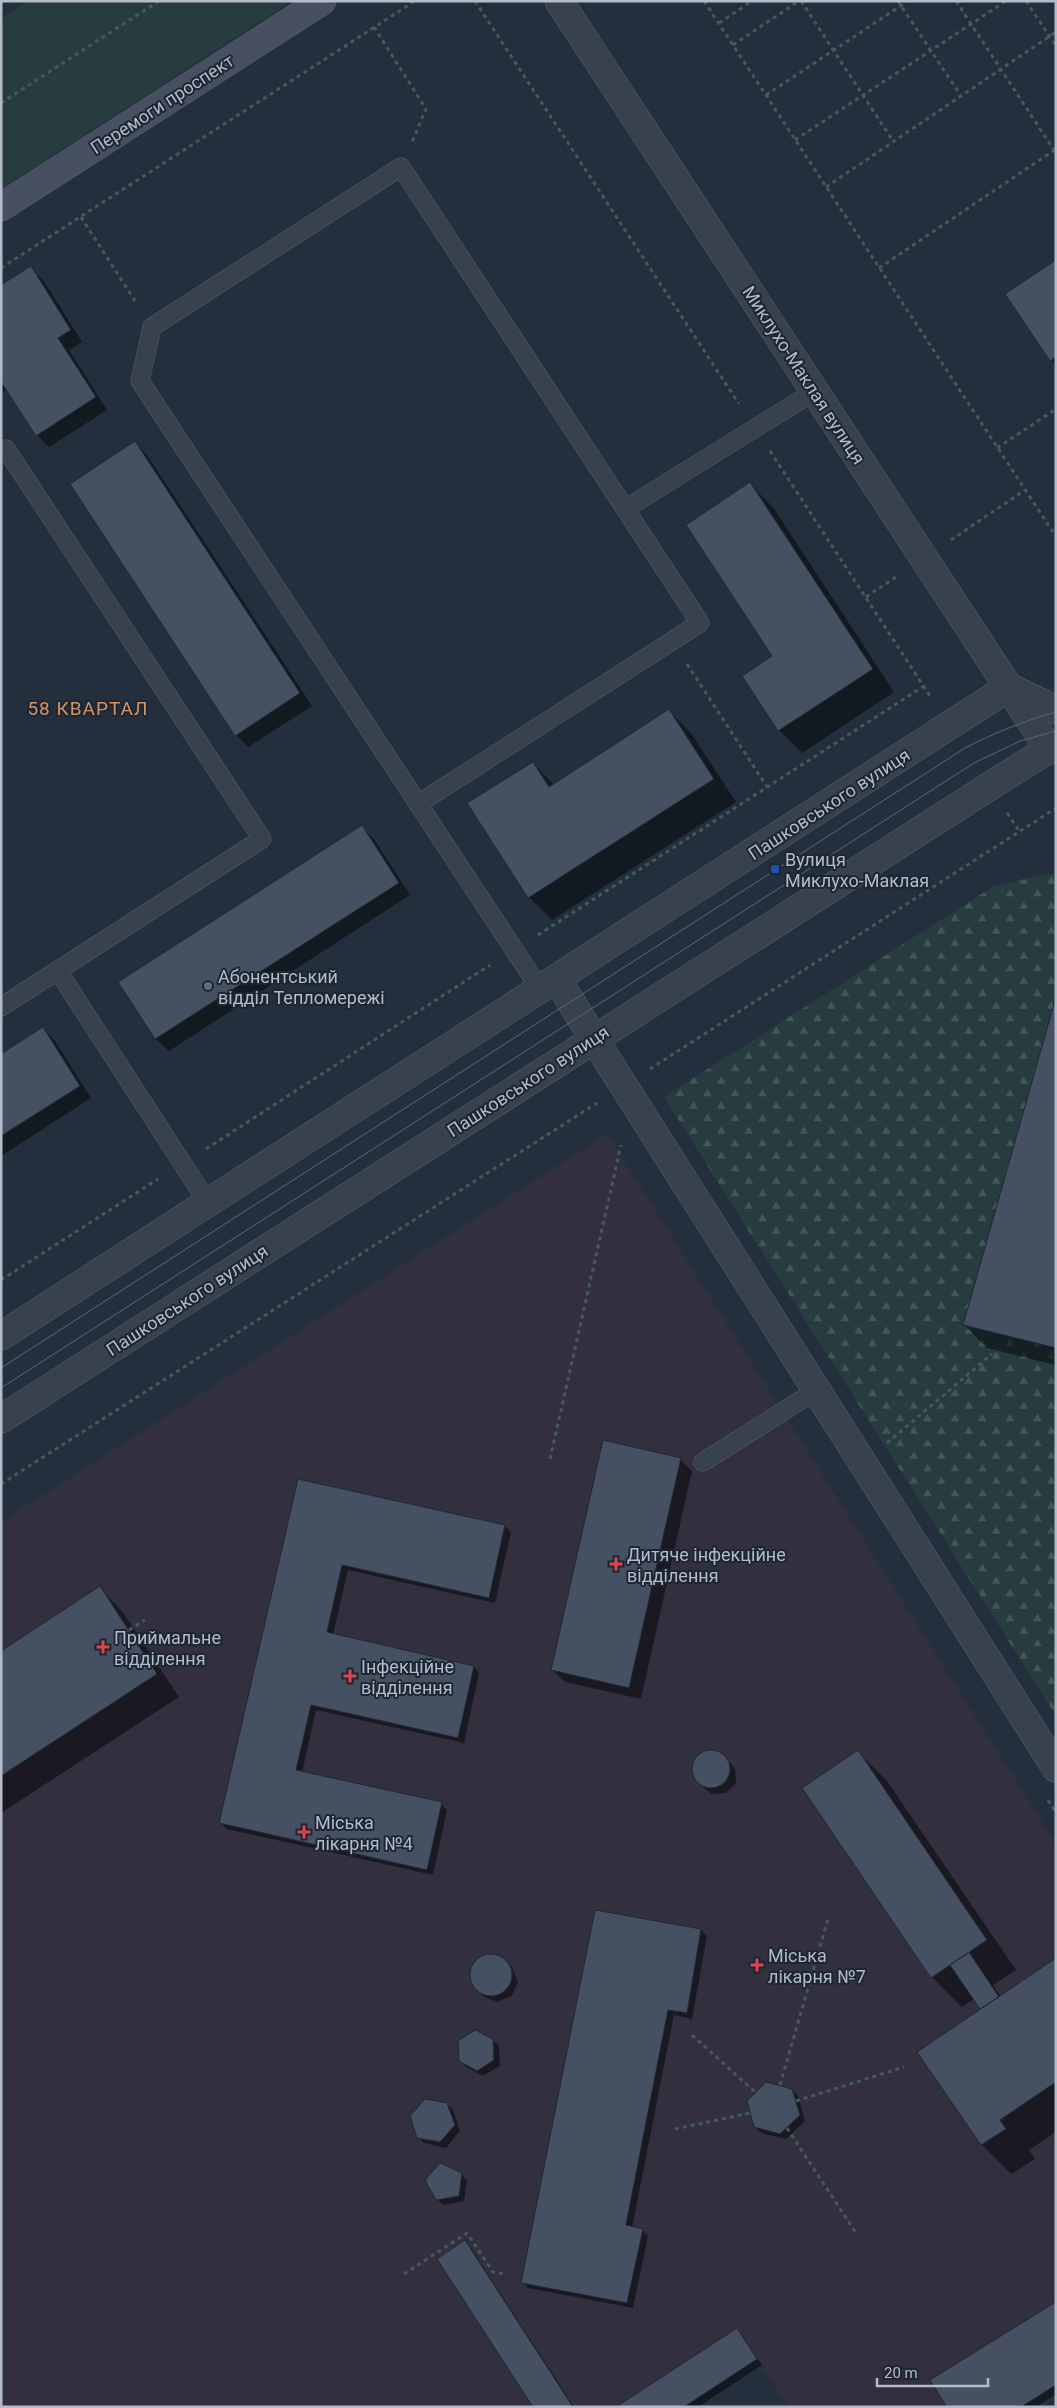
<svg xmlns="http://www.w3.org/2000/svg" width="1057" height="2408" font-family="Roboto,sans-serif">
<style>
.medical{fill:#32303f}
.forest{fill:url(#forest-firs)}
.park{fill:#263c3f}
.shadow{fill:#0007}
.building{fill:#455162;stroke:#1f2835}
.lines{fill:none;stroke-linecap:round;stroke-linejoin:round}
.service-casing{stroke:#565f6c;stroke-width:19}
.minor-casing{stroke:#565f6c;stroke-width:29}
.tertiary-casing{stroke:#565f6c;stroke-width:29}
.secondary-casing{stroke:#565f6c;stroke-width:29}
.path{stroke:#44595c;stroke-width:3;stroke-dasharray:4 4;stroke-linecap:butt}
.service{stroke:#38414e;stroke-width:18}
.minor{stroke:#38414e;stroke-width:28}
.tertiary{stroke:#38414e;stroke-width:28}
.secondary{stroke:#465061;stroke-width:28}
.tram{stroke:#5a6575;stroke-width:1}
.transit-dot{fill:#1a4fb4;stroke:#1d2633;stroke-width:2}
.service-dot{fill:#5c6f8a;stroke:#1d2633;stroke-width:2}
.health-dot{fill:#e0444e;stroke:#1d2633;stroke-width:2}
.labels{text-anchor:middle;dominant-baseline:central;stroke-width:4;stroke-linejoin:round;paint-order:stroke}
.street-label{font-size:18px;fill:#b4bcc9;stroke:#1d2633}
.poi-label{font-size:18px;fill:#b4bcc9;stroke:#1d2633;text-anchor:start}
.neighbourhood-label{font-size:19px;letter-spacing:1px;fill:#d59563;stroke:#1d2633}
</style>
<defs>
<pattern id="forest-firs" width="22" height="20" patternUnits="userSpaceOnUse" patternTransform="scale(1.25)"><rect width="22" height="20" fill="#263c3f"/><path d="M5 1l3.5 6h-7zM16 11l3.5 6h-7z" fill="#435659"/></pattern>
</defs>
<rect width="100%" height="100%" fill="#242f3e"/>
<path class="medical" d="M 607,1134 L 1056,1844 L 1056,2385 L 1021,2407 L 789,2407 L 757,2359 L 684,2407 L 1,2407 L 1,1522 Z"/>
<path class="forest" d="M 1048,874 L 1056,874 L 1056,1716 L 664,1097 L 994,886 Z"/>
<path class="park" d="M 28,1 L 292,1 L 1,189 L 1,18 Z"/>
<path class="shadow" d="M 1056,262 L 1056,365 L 1051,360 Z
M 30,268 L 43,280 L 82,342 L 69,350 L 107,410 L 49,447 L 37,435 L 7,389 L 1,393 L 1,287 Z
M 135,443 L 147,455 L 312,706 L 248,747 L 236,735 Z
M 750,484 L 773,507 L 894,692 L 802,753 L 779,730 L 774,656 Z
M 669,711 L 691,733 L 736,802 L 552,920 L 529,897 L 469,804 L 533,763 L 554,785 Z
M 362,827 L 374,839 L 410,895 L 169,1051 L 156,1039 L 120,982 Z
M 1056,1002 L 1056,1365 L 987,1348 L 964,1325 Z
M 43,1029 L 55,1041 L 91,1098 L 1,1156 L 1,1056 Z
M 680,1459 L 692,1471 L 641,1699 L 565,1682 L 553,1670 Z
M 299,1480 L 505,1526 L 511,1532 L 495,1603 L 348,1570 L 333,1635 L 474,1667 L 479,1673 L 464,1743 L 316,1710 L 302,1773 L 441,1804 L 447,1810 L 433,1875 L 227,1829 L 221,1823 Z
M 100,1588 L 122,1611 L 179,1697 L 1,1813 L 1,1652 Z
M 718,1751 L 735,1768 L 736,1783 L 726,1793 L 711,1794 L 694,1777 L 693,1763 L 703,1752 Z
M 857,1751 L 887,1781 L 1016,1970 L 993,1985 L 1001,1997 L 1056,1960 L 1056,2132 L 1029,2150 L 1035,2159 L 1011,2174 L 982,2145 L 982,2010 L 974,1999 L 962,2007 L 932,1977 Z
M 596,1911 L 701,1930 L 707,1936 L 692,2019 L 674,2015 L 632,2228 L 642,2230 L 648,2236 L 633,2308 L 528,2288 L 522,2282 Z
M 491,1954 L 506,1960 L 512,1967 L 518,1982 L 512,1996 L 497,2002 L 483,1996 L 476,1990 L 470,1975 L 476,1960 Z
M 493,2040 L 499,2046 L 500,2066 L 483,2076 L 466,2067 L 460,2061 Z
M 792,2090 L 798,2096 L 805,2121 L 786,2139 L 761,2133 L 755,2127 Z
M 447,2104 L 453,2110 L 460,2131 L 446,2148 L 424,2143 L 418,2137 Z
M 461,2174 L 467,2180 L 464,2201 L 443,2205 L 437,2199 Z
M 465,2242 L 471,2248 L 574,2407 L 534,2407 Z
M 1056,2307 L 1056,2394 L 1036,2407 L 948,2407 Z
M 737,2329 L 762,2365 L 698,2407 L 618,2407 Z"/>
<path class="building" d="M 1056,260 L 1056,357 L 1050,361 L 1005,294 Z
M 31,266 L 71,330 L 58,338 L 96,397 L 36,436 L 1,382 L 1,285 Z
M 135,441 L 300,693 L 235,736 L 70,484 Z
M 750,482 L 873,669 L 778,731 L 742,676 L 772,656 L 686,525 Z
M 669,709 L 714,779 L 528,898 L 467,803 L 533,762 L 549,787 Z
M 362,825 L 399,883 L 155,1039 L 118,982 Z
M 1056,997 L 1056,1348 L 963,1325 Z
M 43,1027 L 80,1086 L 1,1136 L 1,1054 Z
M 603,1440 L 681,1458 L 629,1688 L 551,1670 Z
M 298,1479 L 505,1525 L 489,1598 L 342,1565 L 327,1632 L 474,1666 L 458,1738 L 311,1705 L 296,1770 L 442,1802 L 427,1870 L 219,1823 Z
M 100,1586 L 157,1674 L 1,1776 L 1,1651 Z
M692 1769a19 19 0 1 1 38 0a19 19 0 1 1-38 0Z
M 858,1750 L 987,1940 L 931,1978 L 802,1788 Z
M 595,1910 L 701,1929 L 687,2013 L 668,2010 L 626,2225 L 643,2229 L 627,2303 L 521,2283 Z
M 969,1952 L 999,1997 L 980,2009 L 950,1965 Z
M470 1975a21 21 0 1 1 42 0a21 21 0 1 1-42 0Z
M 1056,1958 L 1056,2082 L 1000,2120 L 1006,2129 L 981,2145 L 917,2052 Z
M 475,2030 L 493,2039 L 494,2060 L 477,2071 L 459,2061 L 458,2041 Z
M 766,2082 L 792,2089 L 800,2115 L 780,2134 L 754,2127 L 747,2101 Z
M 425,2099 L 447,2103 L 455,2125 L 440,2142 L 417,2138 L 410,2116 Z
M 440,2163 L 462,2173 L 459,2196 L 436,2200 L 425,2180 Z
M 465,2240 L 573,2407 L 533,2407 L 437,2259 Z
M 1054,2303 L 1056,2306 L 1056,2385 L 1021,2407 L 947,2407 L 930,2380 Z
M 737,2328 L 757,2359 L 684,2407 L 616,2407 Z"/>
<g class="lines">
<g class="service-casing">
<path id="service" d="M 1,452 L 6,449 L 262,839 L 1,1007
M 625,509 L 815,391
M 418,804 L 700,623 L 401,167 L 152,327 L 140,381 L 540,989
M 58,971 L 208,1203
M 703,1462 L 817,1390"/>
</g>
<g class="minor-casing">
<path id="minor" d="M 594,1039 L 1056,1768"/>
</g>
<g class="tertiary-casing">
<path id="tertiary" d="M 559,1 L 1049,749
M 1011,688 L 1056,710
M 557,979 L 594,1039
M 1,1336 L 1009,687
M 1,1419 L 990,786 L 1049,749 L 1056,750"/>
</g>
<g class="secondary-casing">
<path id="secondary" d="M 1,207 L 322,1"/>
</g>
<path class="path" d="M 475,1 L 739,404
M 704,1 L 1053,532
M 801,1 L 893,141
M 898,1 L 961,96
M 956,1 L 1054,150
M 1026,1 L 1056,46
M 719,23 L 752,1
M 374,27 L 426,109 L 412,142
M 733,45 L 799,1
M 766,95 L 908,1
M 1,103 L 159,1
M 795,140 L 1006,1
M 826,187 L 1056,32
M 81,217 L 137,304
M 1,268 L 415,1
M 879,268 L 1056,149
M 997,448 L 1056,409
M 770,451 L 932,699
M 951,540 L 1025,490
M 866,597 L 896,577
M 687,664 L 767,787
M 1007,813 L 1020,832
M 538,935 L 924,686
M 650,1069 L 1056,808
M 206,1149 L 490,965
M 1,1280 L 158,1179
M 887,1443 L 992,1354
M 550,1459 L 621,1145
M 1,1484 L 597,1103
M 129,1630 L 145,1620
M 1048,1800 L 1056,1813
M 692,2035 L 755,2092
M 780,2085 L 828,1919
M 796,2101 L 904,2067
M 787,2128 L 856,2233
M 675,2129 L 750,2113
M 404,2274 L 467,2233 L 493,2272 L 505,2274"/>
<use href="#service" class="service"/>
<use href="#minor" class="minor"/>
<use href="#tertiary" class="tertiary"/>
<use href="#secondary" class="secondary"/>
<path class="tram" d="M 1,1368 L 965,748 C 994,733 1024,721 1056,712
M 1,1388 L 974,763 L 1020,741 L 1056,731"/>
</g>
<rect class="transit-dot" x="770" y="864" width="10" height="10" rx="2.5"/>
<circle class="service-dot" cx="208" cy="986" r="5"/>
<g class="health-dot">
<path d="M613.5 1556.5h5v5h5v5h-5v5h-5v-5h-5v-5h5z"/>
<path d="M100.5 1639.5h5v5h5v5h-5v5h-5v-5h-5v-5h5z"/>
<path d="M347.5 1668.5h5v5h5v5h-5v5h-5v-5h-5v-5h5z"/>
<path d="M301.5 1824.5h5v5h5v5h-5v5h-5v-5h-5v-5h5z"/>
<path d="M754.5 1957.5h5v5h5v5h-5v5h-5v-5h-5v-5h5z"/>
</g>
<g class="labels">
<g class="street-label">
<text transform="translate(162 104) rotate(-33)">Перемоги проспект</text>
<text transform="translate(804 375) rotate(57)">Миклухо-Маклая вулиця</text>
<text transform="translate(829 804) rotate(-33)">Пашковського вулиця</text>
<text transform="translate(528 1081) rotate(-33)">Пашковського вулиця</text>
<text transform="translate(187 1300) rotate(-33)">Пашковського вулиця</text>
</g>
<g class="poi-label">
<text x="785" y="859">Вулиця<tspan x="785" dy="21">Миклухо-Маклая</tspan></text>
<text x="218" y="976">Абонентський<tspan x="218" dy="21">відділ Тепломережі</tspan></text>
<text x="627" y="1554">Дитяче інфекційне<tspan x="627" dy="21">відділення</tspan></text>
<text x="114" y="1637">Приймальне<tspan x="114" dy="21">відділення</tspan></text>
<text x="361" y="1666">Інфекційне<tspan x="361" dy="21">відділення</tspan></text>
<text x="315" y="1822">Міська<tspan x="315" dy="21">лікарня №4</tspan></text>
<text x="768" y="1955">Міська<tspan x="768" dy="21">лікарня №7</tspan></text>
</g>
<g class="neighbourhood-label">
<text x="88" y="708">58 КВАРТАЛ</text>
</g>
</g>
<rect width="1057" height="2408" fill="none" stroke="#b4bcc9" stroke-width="5"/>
<path d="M877 2378v8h111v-8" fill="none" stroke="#b4bcc9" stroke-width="2.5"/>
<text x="884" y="2378" font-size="15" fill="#b4bcc9" stroke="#1d2633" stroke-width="4" paint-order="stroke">20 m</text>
</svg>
